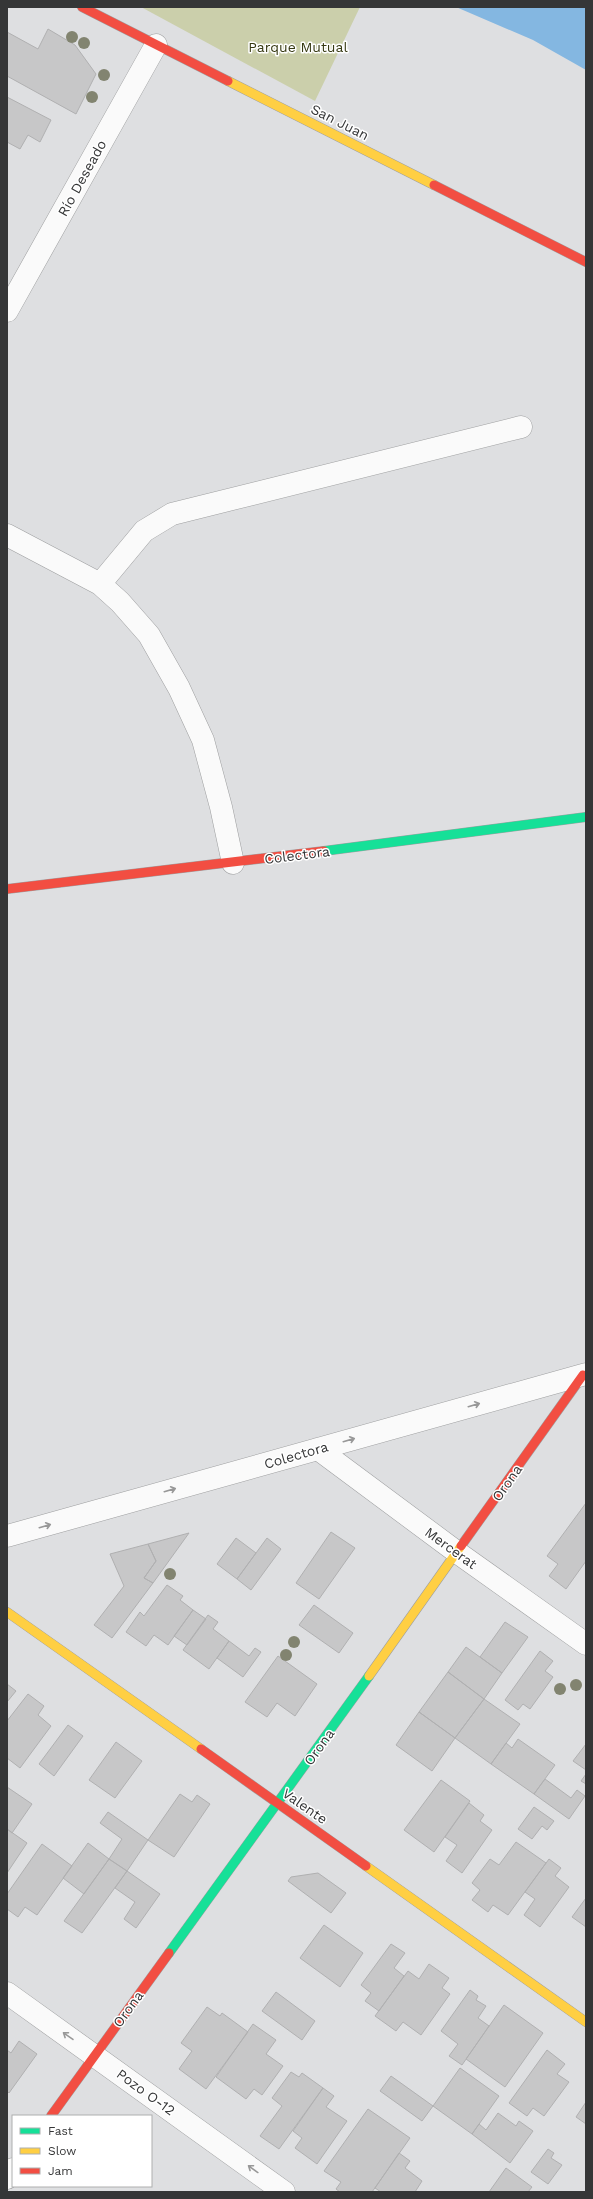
<svg xmlns="http://www.w3.org/2000/svg" width="593" height="2199" font-family="'Work Sans',sans-serif">
<style>
.green{fill:#cbcfab}
.water{fill:#84b7e1}
.building{fill:#c7c7c8;stroke:#b0b0b1}
.lines{fill:none;stroke-linecap:round;stroke-linejoin:round}
.street-casing{stroke:#9e9fa0;stroke-width:23}
.fast-casing{stroke:#9e9fa0;stroke-width:10}
.slow-casing{stroke:#9e9fa0;stroke-width:10}
.jam-casing{stroke:#9e9fa0;stroke-width:10}
.street{stroke:#fafafa;stroke-width:22}
.fast{stroke:#16e098;stroke-width:9}
.slow{stroke:#ffcf43;stroke-width:9}
.jam{stroke:#f24e42;stroke-width:9}
.tree{fill:#828470}
.oneway{stroke:#989898}
.labels{text-anchor:middle;dominant-baseline:central;stroke-width:3;stroke-linejoin:round;paint-order:stroke}
.park-label{font-size:14px;fill:#373a13;stroke:#fff}
.street-label{font-size:14px;fill:#353637;stroke:#fff}
</style>
<rect width="100%" height="100%" fill="#dedfe1"/>
<path class="green" d="M 141,7 L 360,7 L 315,101 Z"/>
<path class="water" d="M 456,7 L 586,7 L 586,70 L 533,40 Z"/>
<path class="building" d="M 48,29 L 75,45 L 96,74 L 76,114 L 7,76 L 7,32 L 38,49 Z
M 7,97 L 51,120 L 40,142 L 28,135 L 20,149 L 7,142 Z
M 586,1503 L 586,1561 L 566,1589 L 549,1576 L 558,1564 L 547,1556 Z
M 331,1532 L 355,1548 L 319,1599 L 296,1583 Z
M 189,1533 L 153,1583 L 144,1578 L 156,1561 L 148,1544 Z
M 236,1538 L 256,1553 L 237,1579 L 217,1564 Z
M 267,1538 L 281,1549 L 251,1590 L 237,1579 Z
M 148,1544 L 156,1561 L 144,1578 L 153,1583 L 112,1638 L 94,1625 L 124,1586 L 110,1554 Z
M 167,1585 L 183,1596 L 180,1600 L 193,1610 L 168,1645 L 154,1635 L 146,1646 L 126,1632 L 140,1612 L 144,1616 Z
M 314,1605 L 353,1633 L 339,1653 L 299,1625 Z
M 193,1610 L 206,1619 L 187,1645 L 174,1636 Z
M 208,1615 L 218,1622 L 213,1629 L 229,1641 L 209,1669 L 183,1650 Z
M 505,1622 L 528,1637 L 502,1673 L 480,1657 Z
M 229,1641 L 249,1656 L 255,1648 L 261,1652 L 243,1677 L 217,1658 Z
M 466,1647 L 502,1673 L 484,1699 L 448,1672 Z
M 540,1651 L 553,1661 L 545,1671 L 553,1677 L 530,1709 L 523,1704 L 518,1710 L 505,1700 Z
M 278,1656 L 317,1684 L 295,1716 L 277,1703 L 267,1717 L 245,1702 Z
M 448,1672 L 484,1699 L 455,1738 L 419,1712 Z
M 7,1684 L 16,1691 L 7,1702 Z
M 28,1694 L 44,1706 L 38,1715 L 51,1726 L 20,1768 L 7,1758 L 7,1721 Z
M 484,1699 L 520,1724 L 491,1764 L 455,1738 Z
M 419,1712 L 455,1738 L 432,1771 L 396,1745 Z
M 68,1725 L 83,1736 L 54,1776 L 39,1764 Z
M 518,1739 L 555,1765 L 534,1794 L 491,1764 L 506,1743 L 512,1748 Z
M 116,1742 L 142,1761 L 115,1798 L 89,1780 Z
M 586,1744 L 586,1770 L 573,1761 Z
M 586,1774 L 586,1784 L 581,1781 Z
M 545,1779 L 571,1798 L 577,1790 L 585,1796 L 569,1819 L 534,1794 Z
M 441,1780 L 470,1801 L 434,1852 L 404,1830 Z
M 7,1787 L 32,1804 L 12,1833 L 7,1829 Z
M 180,1794 L 192,1802 L 197,1795 L 210,1804 L 174,1857 L 148,1840 Z
M 469,1803 L 484,1815 L 480,1821 L 492,1830 L 462,1873 L 446,1861 L 457,1845 L 445,1837 Z
M 534,1807 L 554,1821 L 547,1830 L 542,1826 L 532,1839 L 518,1829 Z
M 108,1812 L 148,1840 L 127,1871 L 109,1859 L 122,1839 L 100,1823 Z
M 7,1829 L 27,1843 L 7,1873 Z
M 516,1842 L 546,1863 L 508,1915 L 493,1905 L 488,1912 L 472,1900 L 480,1890 L 472,1883 L 490,1859 L 499,1865 Z
M 88,1843 L 109,1859 L 84,1894 L 63,1878 Z
M 42,1844 L 72,1866 L 37,1915 L 25,1907 L 18,1917 L 7,1909 L 7,1894 Z
M 109,1859 L 127,1871 L 82,1933 L 64,1921 Z
M 549,1859 L 561,1868 L 555,1876 L 569,1887 L 540,1927 L 524,1915 L 535,1899 L 525,1892 Z
M 127,1871 L 160,1894 L 136,1928 L 124,1919 L 135,1902 L 115,1888 Z
M 318,1873 L 346,1893 L 331,1913 L 288,1881 L 291,1877 Z
M 586,1898 L 586,1927 L 572,1917 Z
M 324,1925 L 363,1953 L 340,1987 L 300,1958 Z
M 391,1944 L 405,1953 L 394,1968 L 404,1976 L 379,2011 L 365,2001 L 371,1993 L 361,1985 Z
M 429,1964 L 449,1978 L 442,1988 L 450,1994 L 421,2035 L 403,2022 L 396,2031 L 375,2016 L 408,1971 L 419,1979 Z
M 470,1990 L 478,1996 L 476,2000 L 486,2006 L 478,2018 L 489,2026 L 462,2065 L 449,2056 L 458,2044 L 441,2031 Z
M 276,1992 L 315,2021 L 302,2040 L 262,2011 Z
M 504,2005 L 543,2033 L 505,2087 L 466,2059 Z
M 207,2007 L 220,2016 L 222,2013 L 248,2032 L 206,2089 L 179,2069 L 192,2051 L 181,2043 Z
M 253,2024 L 276,2040 L 266,2054 L 283,2066 L 262,2095 L 254,2089 L 246,2099 L 216,2077 Z
M 19,2041 L 37,2054 L 9,2093 L 7,2091 L 7,2050 L 11,2053 Z
M 547,2050 L 565,2064 L 557,2074 L 569,2082 L 544,2116 L 533,2108 L 527,2116 L 509,2103 Z
M 460,2068 L 499,2096 L 472,2134 L 433,2106 Z
M 291,2072 L 299,2077 L 302,2073 L 323,2088 L 279,2149 L 260,2136 L 282,2106 L 272,2098 Z
M 391,2076 L 433,2106 L 422,2121 L 380,2091 Z
M 323,2088 L 334,2096 L 326,2107 L 347,2121 L 317,2164 L 295,2148 L 302,2138 L 293,2131 Z
M 586,2102 L 586,2124 L 576,2117 Z
M 368,2109 L 410,2138 L 372,2192 L 340,2192 L 336,2189 L 341,2182 L 324,2171 Z
M 498,2113 L 516,2126 L 519,2121 L 533,2131 L 510,2163 L 472,2134 L 479,2124 L 486,2130 Z
M 548,2149 L 554,2153 L 551,2158 L 562,2165 L 548,2184 L 531,2172 Z
M 399,2153 L 410,2161 L 405,2168 L 422,2181 L 415,2192 L 381,2192 L 375,2188 Z
M 506,2168 L 532,2187 L 528,2192 L 489,2192 Z"/>
<g class="lines">
<g class="street-casing">
<path id="street" d="M 7,311 L 156,45
M 7,535 L 100,584 L 120,602 L 149,635 L 179,688 L 203,740 L 221,807 L 233,863
M 100,584 L 144,531 L 172,514 L 521,427
M 318,1449 L 458,1553 L 586,1644
M 7,1536 L 586,1374
M 7,1993 L 284,2192
M 7,2178 L 13,2169"/>
</g>
<g class="fast-casing">
<path id="fast" d="M 324,851 L 586,817
M 169,1953 L 369,1676"/>
</g>
<g class="slow-casing">
<path id="slow" d="M 228,81 L 434,185
M 7,1612 L 201,1749
M 369,1676 L 461,1546
M 366,1866 L 586,2022"/>
</g>
<g class="jam-casing">
<path id="jam" d="M 82,7 L 228,81
M 434,185 L 586,262
M 7,889 L 324,851
M 461,1546 L 583,1375
M 201,1749 L 366,1866
M 51,2116 L 169,1953"/>
</g>
<use href="#street" class="street"/>
<use href="#fast" class="fast"/>
<use href="#slow" class="slow"/>
<use href="#jam" class="jam"/>
</g>
<g class="tree">
<circle cx="72" cy="37" r="6"/>
<circle cx="84" cy="43" r="6"/>
<circle cx="104" cy="75" r="6"/>
<circle cx="92" cy="97" r="6"/>
<circle cx="170" cy="1574" r="6"/>
<circle cx="294" cy="1642" r="6"/>
<circle cx="286" cy="1655" r="6"/>
<circle cx="576" cy="1685" r="6"/>
<circle cx="560" cy="1689" r="6"/>
</g>
<defs><path id="oneway-shaft" d="M-6 0H5M1.5-3L5.5 0L1.5 3" fill="none" stroke-width="1.6" stroke-linecap="round" stroke-linejoin="round"/></defs>
<g class="oneway">
<use href="#oneway-shaft" transform="translate(474 1405) rotate(-16)"/>
<use href="#oneway-shaft" transform="translate(349 1440) rotate(-16)"/>
<use href="#oneway-shaft" transform="translate(170 1490) rotate(-16)"/>
<use href="#oneway-shaft" transform="translate(45 1526) rotate(-16)"/>
<use href="#oneway-shaft" transform="translate(68 2036) rotate(-145)"/>
<use href="#oneway-shaft" transform="translate(253 2169) rotate(-144)"/>
</g>
<g class="labels">
<g class="park-label">
<text x="298" y="47">Parque Mutual</text>
</g>
<g class="street-label">
<text transform="translate(340 122) rotate(27)">San Juan</text>
<text transform="translate(82 178) rotate(-61)">Río Deseado</text>
<text transform="translate(297 855) rotate(-7)">Colectora</text>
<text transform="translate(296 1455) rotate(-16)">Colectora</text>
<text transform="translate(507 1483) rotate(-55)">Orona</text>
<text transform="translate(451 1548) rotate(36)">Mercerat</text>
<text transform="translate(319 1747) rotate(-54)">Orona</text>
<text transform="translate(305 1806) rotate(35)">Valente</text>
<text transform="translate(128 2009) rotate(-54)">Orona</text>
<text transform="translate(146 2092) rotate(36)">Pozo O-12</text>
</g>
</g>
<rect width="593" height="2199" fill="none" stroke="#353637" stroke-width="16"/>
<rect x="12" y="2115" width="140" height="72" fill="#ffffff" stroke="#aeafaf"/>
<rect x="20" y="2128" width="20" height="6" fill="#16e098" stroke="#aeafaf"/>
<text x="48" y="2135" font-size="12" fill="#353637">Fast</text>
<rect x="20" y="2148" width="20" height="6" fill="#ffcf43" stroke="#aeafaf"/>
<text x="48" y="2155" font-size="12" fill="#353637">Slow</text>
<rect x="20" y="2168" width="20" height="6" fill="#f24e42" stroke="#aeafaf"/>
<text x="48" y="2175" font-size="12" fill="#353637">Jam</text>
</svg>
